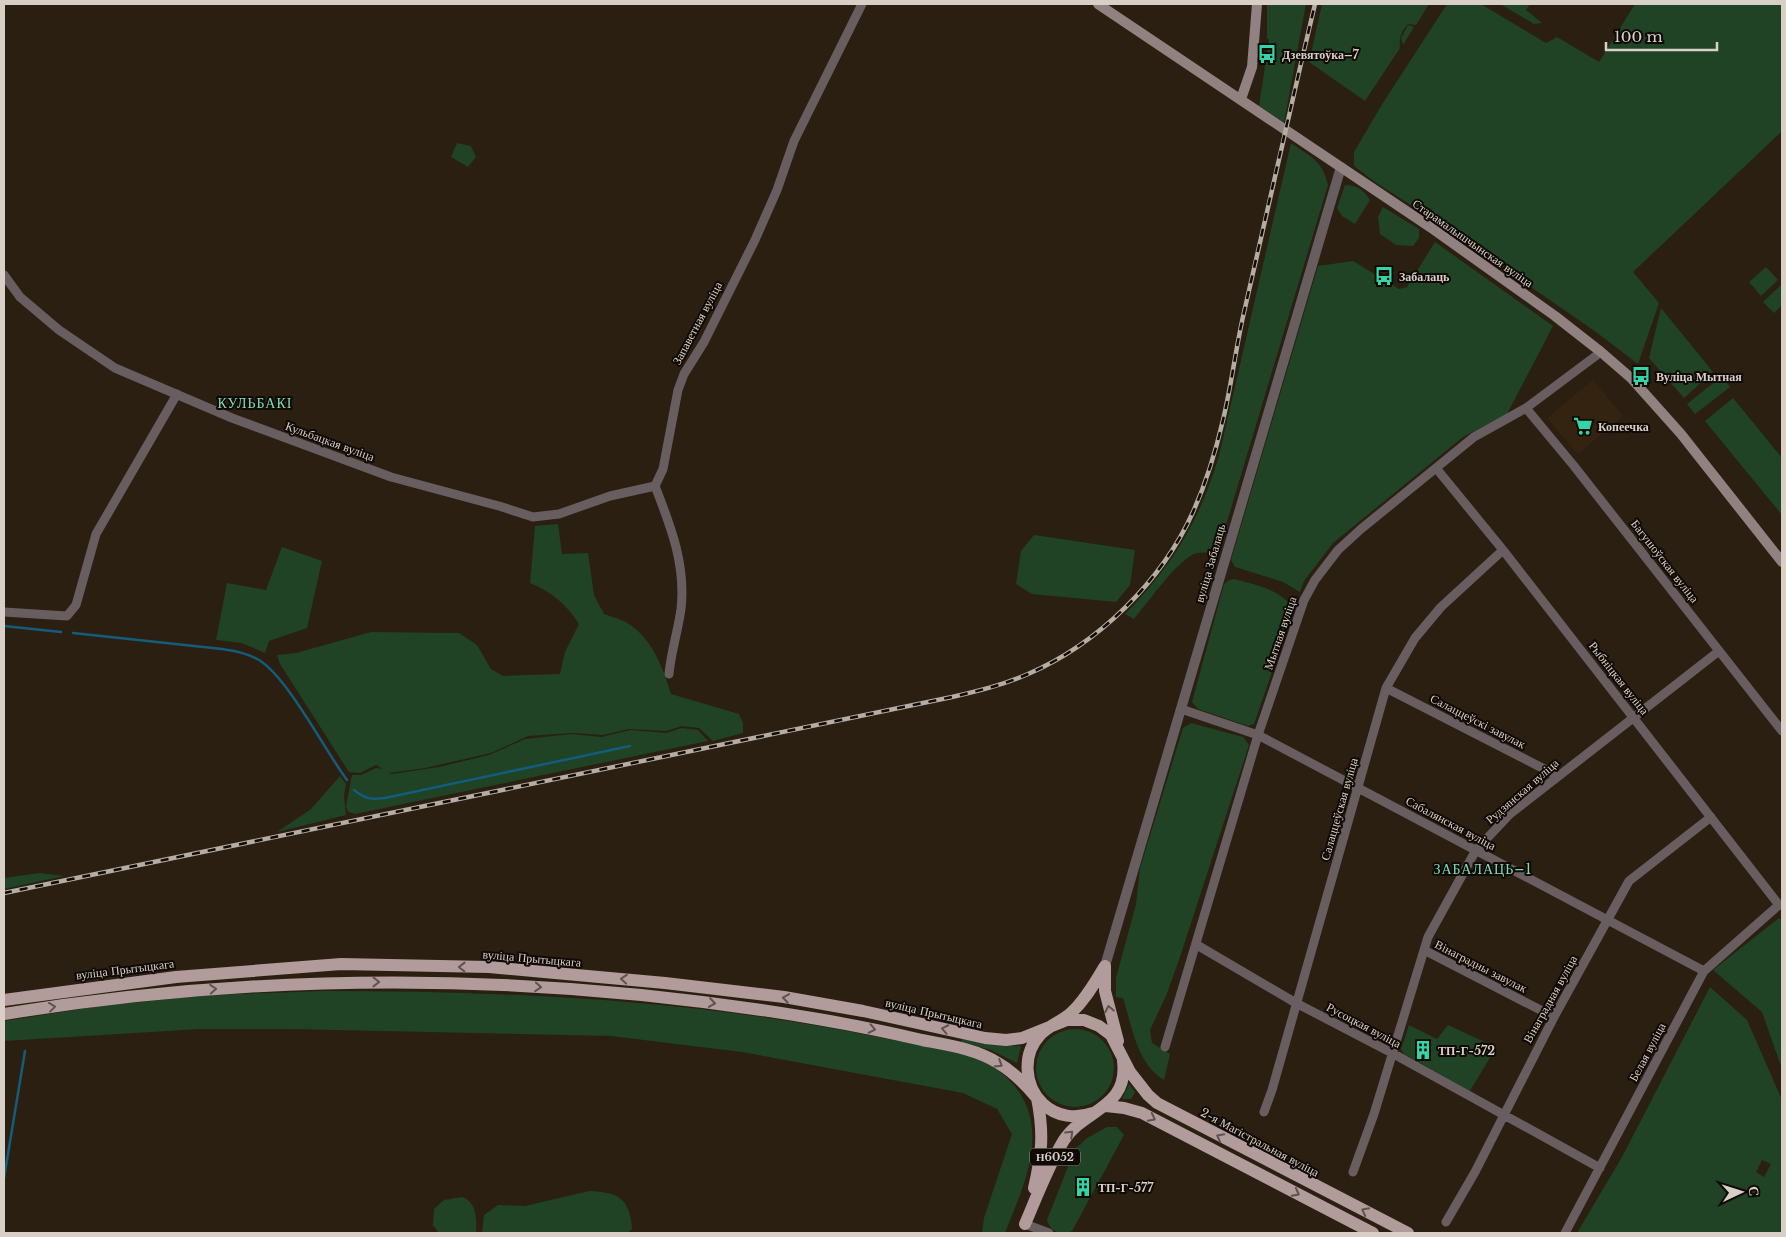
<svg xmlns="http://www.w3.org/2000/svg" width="1786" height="1237" font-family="'Libre Baskerville',serif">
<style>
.built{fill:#342310}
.green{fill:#1f4324;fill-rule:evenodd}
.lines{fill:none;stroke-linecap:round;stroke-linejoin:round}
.stream{stroke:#135c7d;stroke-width:2.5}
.minor{stroke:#695e5f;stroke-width:9}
.tertiary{stroke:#695e5f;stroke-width:10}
.secondary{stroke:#918181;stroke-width:10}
.primary{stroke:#b19b9b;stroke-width:12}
.rail-casing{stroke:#b5aca2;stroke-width:4.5}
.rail{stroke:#100a05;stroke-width:2.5;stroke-dasharray:8;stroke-linecap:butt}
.oneway{stroke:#605250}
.labels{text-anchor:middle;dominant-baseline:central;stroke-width:4;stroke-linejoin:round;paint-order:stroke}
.shield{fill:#100a05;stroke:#9c958d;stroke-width:1}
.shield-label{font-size:11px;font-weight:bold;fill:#d8d0c7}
.poi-label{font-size:12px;font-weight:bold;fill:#d8d0c7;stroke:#100a05;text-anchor:start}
.street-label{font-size:12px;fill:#d8d0c7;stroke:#100a05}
.neighbourhood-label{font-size:14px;letter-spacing:1px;fill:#7fdbbb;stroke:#100a05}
</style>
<rect width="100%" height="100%" fill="#2b1f12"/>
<path class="built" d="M 1593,380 L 1623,416 L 1578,454 L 1547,418 Z"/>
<path class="green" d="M 1267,4 L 1306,4 L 1284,123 L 1259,106 L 1269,40 L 1267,38 Z
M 1322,4 L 1429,4 L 1416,25 L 1408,24 C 1401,32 1399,37 1400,48 L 1365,101 L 1309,62 Z
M 1447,4 L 1481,4 L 1546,43 L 1557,37 L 1599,62 L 1635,4 L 1782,4 L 1782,131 L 1633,272 L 1659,303 L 1638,364 L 1596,332 L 1428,216 L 1375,182 L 1354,166 L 1354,152 L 1381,106 Z
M 1500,4 L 1530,4 L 1526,10 L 1542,23 L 1534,24 Z
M 1408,25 L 1414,27 L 1403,45 L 1401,38 Z
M 457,143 L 471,146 L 476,157 L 468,167 L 451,157 Z
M 1291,143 C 1311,157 1322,160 1328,185 L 1220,545 C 1205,558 1201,549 1192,555 C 1173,566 1149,601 1134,619 L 1125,614 C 1173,565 1199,522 1219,456 Z
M 1345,185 C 1357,185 1364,190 1370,200 L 1355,224 L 1342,216 L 1337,208 Z
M 1383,207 L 1419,229 L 1419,238 L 1413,246 L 1396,245 L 1380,234 L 1378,217 Z
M 1435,242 L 1553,326 L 1507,414 L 1463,437 L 1333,543 L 1304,581 L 1300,592 L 1283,582 L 1235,567 L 1231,560 L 1318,266 L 1353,261 L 1399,289 L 1407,287 Z
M 1766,267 L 1778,280 L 1761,296 L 1749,282 Z
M 1782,284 L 1782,305 L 1774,313 L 1763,302 Z
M 1661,308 L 1713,372 L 1684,398 L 1649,358 Z
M 1722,376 L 1730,387 L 1695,414 L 1687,404 Z
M 1733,398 L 1782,458 L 1782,515 L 1705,421 Z
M 558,524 L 562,554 L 588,553 L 594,595 L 604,614 C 612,617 622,619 629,624 C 653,640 663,668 671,694 L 739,714 L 743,723 L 743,733 L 713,741 L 699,728 L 682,726 L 666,731 L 629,729 L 603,735 L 572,733 L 528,736 L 491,753 L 425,768 L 389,773 L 392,774 L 439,767 L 489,755 L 525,739 L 571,734 L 601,737 L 631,730 L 666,733 L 682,728 L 698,730 L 708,741 L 355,814 L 348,812 L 346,806 L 352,775 L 361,775 L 376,768 L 383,769 L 376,765 L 360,773 L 349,772 L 280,664 L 277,655 L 296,653 L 371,632 L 459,633 L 477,645 L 491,669 L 503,676 L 560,674 L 565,652 L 579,624 C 566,604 552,592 530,583 L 535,526 Z
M 1034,535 L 1135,550 L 1130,585 L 1116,602 L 1032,594 L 1016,584 L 1021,551 Z
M 282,547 L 322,561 L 307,628 L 269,641 L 265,653 L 242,643 L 216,640 L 227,583 L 266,590 Z
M 1234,579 C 1256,585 1275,588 1291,605 L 1290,620 L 1254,724 L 1248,726 L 1198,709 L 1192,702 L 1224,584 L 1229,580 Z
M 1191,723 L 1243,737 L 1249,745 L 1180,957 L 1166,996 L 1150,1030 L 1152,1043 L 1170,1054 L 1164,1080 C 1137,1064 1132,1026 1123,998 L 1116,997 L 1116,978 L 1136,904 L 1140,868 L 1183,728 Z
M 340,776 L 346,784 L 344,796 L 346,815 L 277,832 L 311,809 Z
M 39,873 L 64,876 L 4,889 L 4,878 Z
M 1779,918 L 1782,920 L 1782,1069 L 1762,1012 L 1713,970 Z
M 1710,987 L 1747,1020 L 1782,1100 L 1782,1233 L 1577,1233 L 1622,1157 ZM 1762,1160 L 1771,1164 L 1764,1177 L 1756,1172 Z
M 323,991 C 513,991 701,1000 888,1039 C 929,1047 983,1049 1012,1083 C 1052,1128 1024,1185 1005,1233 L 982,1233 L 984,1218 L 1012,1134 L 997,1109 L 963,1093 L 742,1052 L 611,1036 L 289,1029 L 200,1029 L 4,1041 L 4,1021 L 100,1006 L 210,995 Z
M 1409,1025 L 1437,1039 L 1448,1025 L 1491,1045 L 1494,1051 L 1470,1091 L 1404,1054 L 1401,1049 Z
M1036 1068a39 39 0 1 1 78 0a39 39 0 1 1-78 0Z
M 962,1039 L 992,1045 L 1021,1046 L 1017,1063 L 991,1050 L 961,1042 Z
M 1129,1084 L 1135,1092 L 1131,1099 L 1122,1099 Z
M 1107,1127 L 1117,1127 L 1124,1135 L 1072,1231 C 1062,1236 1050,1232 1047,1220 L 1075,1149 L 1087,1138 Z
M 589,1191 C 618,1192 630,1198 632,1229 L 628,1233 L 482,1233 L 484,1215 L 498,1205 L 525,1206 Z
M 462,1197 C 477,1202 477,1220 476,1233 L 439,1233 L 433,1225 L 434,1209 L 444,1200 Z"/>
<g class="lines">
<path class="stream" d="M 4,626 L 61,632
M 73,633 L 222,649 C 235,651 247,653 259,660 C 288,678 324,749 347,780
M 354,790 C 365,799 372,800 385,798 L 630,746
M 4,1178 L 25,1051"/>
<path class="minor" d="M 4,275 L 20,297 L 59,330 L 115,368 L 232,418 L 391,477 L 499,506 L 533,517 L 559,514 L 610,496 L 655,486
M 1526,408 L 1574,466 L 1782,731
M 1436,468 L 1503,550 L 1779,905 L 1704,971 L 1565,1233
M 4,612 L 67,616 L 76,605 L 96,534 L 177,394
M 669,674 C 671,652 678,631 681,609 C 686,565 671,527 655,486 L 663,469 L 678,390 L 684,374 L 704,342 L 755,240 L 777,190 L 794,141 L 862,4
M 1386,688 L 1558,776
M 1181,709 L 1258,735 L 1704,971
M 1197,945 L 1296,1003 L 1392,1053 L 1600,1168
M 1424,950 L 1554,1017
M 1165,1047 L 1258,735 L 1304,600 L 1315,580 L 1338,550 L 1361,529 L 1474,437 L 1526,408 L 1601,352
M 1264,1112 L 1272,1090 L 1386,688 L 1415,638 L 1441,607 L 1503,550
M 1353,1172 L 1374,1114 L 1428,937 L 1476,850 L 1510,814 L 1719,651
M 1446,1222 L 1475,1172 L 1554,1017 L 1629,881 L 1711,817
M 1025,1224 L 1049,1233"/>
<path class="tertiary" d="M 1105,966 L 1341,167"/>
<path class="secondary" d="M 1098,4 L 1430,227 L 1555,316 L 1601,352 L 1631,378 L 1681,434 L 1782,562
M 1241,99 L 1252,67 L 1257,4"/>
<path class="primary" d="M 1105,966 L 1105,991 L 1118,1041
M 4,1000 L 176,977 L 341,964 L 489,967 L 665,983 L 784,997 L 863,1011 L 985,1038 L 1006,1040 L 1022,1038 L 1067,1020 L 1084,1020 L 1099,1026 L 1111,1035 L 1130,1072 L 1148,1095 L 1157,1103 L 1408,1233
M 4,1014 C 274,970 549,973 818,1019 C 853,1025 888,1032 922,1040 C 948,1045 976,1049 998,1063 C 1014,1072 1026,1085 1037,1098
M 1106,1106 L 1124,1108 L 1142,1113 L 1373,1233
M 1093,1113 C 1076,1119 1057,1117 1043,1104 C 1024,1086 1022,1054 1040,1035 C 1049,1025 1063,1021 1072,1012 C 1086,999 1095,982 1105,966
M 1034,1188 C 1042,1154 1044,1133 1037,1098
M 1025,1224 C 1037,1196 1048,1166 1064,1140 C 1084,1109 1129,1108 1123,1061"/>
<g class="rail-casing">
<path id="rail" d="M 4,893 L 952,697 C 978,691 1003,685 1028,674 C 1098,644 1162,581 1193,512 C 1206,483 1216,450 1223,420 C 1232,383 1236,345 1245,308 C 1268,206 1291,105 1315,4"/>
</g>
<use href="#rail" class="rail"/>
</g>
<defs><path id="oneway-chevron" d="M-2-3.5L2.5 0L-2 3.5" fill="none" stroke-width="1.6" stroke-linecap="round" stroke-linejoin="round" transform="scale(1.25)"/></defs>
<g class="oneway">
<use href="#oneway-chevron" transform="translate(462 967) rotate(-179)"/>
<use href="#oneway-chevron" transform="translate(624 979) rotate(-175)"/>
<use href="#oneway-chevron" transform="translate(376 982) rotate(1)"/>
<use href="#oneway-chevron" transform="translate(538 987) rotate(5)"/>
<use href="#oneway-chevron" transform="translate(213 989) rotate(-4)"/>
<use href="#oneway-chevron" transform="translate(786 998) rotate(-171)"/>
<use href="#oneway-chevron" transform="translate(712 1003) rotate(8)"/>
<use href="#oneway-chevron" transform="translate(52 1007) rotate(-7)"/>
<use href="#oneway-chevron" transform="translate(1109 1009) rotate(-101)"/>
<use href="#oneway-chevron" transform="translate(872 1029) rotate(12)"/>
<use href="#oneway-chevron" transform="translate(945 1029) rotate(-168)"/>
<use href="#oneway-chevron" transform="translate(999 1064) rotate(32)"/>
<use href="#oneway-chevron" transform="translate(1152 1118) rotate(27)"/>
<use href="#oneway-chevron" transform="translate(1070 1134) rotate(-44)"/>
<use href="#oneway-chevron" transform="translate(1220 1137) rotate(-152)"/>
<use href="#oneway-chevron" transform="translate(1296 1193) rotate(28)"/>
<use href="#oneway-chevron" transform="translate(1365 1211) rotate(-153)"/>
</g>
<defs>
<g id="bus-bare" transform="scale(1.5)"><path d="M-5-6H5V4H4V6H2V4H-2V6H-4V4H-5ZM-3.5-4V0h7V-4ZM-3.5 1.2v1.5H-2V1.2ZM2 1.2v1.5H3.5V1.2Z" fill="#33d4a8" stroke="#100a05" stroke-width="2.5" paint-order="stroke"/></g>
<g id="supermarket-bare" transform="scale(1.5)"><path d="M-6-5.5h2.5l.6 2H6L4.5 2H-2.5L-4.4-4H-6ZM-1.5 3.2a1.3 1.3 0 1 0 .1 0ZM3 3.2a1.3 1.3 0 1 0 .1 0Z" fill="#33d4a8" stroke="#100a05" stroke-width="2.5" paint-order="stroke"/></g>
<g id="building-bare" transform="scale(1.5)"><path d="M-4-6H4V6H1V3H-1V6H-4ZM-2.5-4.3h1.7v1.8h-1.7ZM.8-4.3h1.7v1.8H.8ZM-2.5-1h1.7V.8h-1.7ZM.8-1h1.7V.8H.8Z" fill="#33d4a8" stroke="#100a05" stroke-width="2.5" paint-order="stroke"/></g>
</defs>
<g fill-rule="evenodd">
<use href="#bus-bare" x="1267" y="54"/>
<use href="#bus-bare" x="1384" y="276"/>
<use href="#bus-bare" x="1641" y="376"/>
<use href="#supermarket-bare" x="1583" y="426"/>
<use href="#building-bare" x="1423" y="1050"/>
<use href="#building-bare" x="1083" y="1187"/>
</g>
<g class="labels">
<rect class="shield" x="1030" y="1148.5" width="50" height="17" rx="4"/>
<g class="shield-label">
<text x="1055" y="1157">Н6052</text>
</g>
<g class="poi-label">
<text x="1282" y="54">Дзевятоўка–7</text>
<text x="1399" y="276">Забалаць</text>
<text x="1656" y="376">Вуліца Мытная</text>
<text x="1598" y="426">Копеечка</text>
<text x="1438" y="1050">ТП-Г-572</text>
<text x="1098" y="1187">ТП-Г-577</text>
</g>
<g class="street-label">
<text transform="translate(1473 243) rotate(35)">Старамалышчынская вуліца</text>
<text transform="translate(697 323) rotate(-62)">Запаветная вуліца</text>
<text transform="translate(330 441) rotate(20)">Кульбацкая вуліца</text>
<text transform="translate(1665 561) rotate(52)">Багушоўская вуліца</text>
<text transform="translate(1210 563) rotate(-74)">вуліца Забалаць</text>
<text transform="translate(1280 633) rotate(-71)">Мытная вуліца</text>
<text transform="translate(1619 678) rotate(52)">Рыбніцкая вуліца</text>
<text transform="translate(1478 721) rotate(27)">Салаццеўскі завулак</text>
<text transform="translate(1522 791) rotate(-41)">Рудзянская вуліца</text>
<text transform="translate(1339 809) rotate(-74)">Салаццеўская вуліца</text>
<text transform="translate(1451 823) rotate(28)">Сабалянская вуліца</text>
<text transform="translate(532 958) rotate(5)">вуліца Прытыцкага</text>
<text transform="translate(1481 966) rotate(27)">Вінаградны завулак</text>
<text transform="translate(125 969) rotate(-7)">вуліца Прытыцкага</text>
<text transform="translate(1550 999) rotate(-61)">Вінаградная вуліца</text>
<text transform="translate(934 1013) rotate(13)">вуліца Прытыцкага</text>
<text transform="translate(1364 1025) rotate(28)">Русоцкая вуліца</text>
<text transform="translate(1647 1052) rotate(-62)">Белая вуліца</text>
<text transform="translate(1260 1142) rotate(28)">2-я Магістральная вуліца</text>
</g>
<g class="neighbourhood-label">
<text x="255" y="403">КУЛЬБАКІ</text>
<text x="1483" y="869">ЗАБАЛАЦЬ–1</text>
</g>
</g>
<rect width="1786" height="1237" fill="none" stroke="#d8d0c7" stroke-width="10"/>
<g transform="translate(1741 1192) rotate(86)" stroke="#100a05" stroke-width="4" paint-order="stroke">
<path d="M0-4L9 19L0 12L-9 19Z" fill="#d8d0c7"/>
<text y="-8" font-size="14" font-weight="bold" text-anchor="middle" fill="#d8d0c7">С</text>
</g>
<path d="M1606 42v8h111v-8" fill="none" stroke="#d8d0c7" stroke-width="2.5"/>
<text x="1614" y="42" font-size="15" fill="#d8d0c7" stroke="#100a05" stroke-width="4" paint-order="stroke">100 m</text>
</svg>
